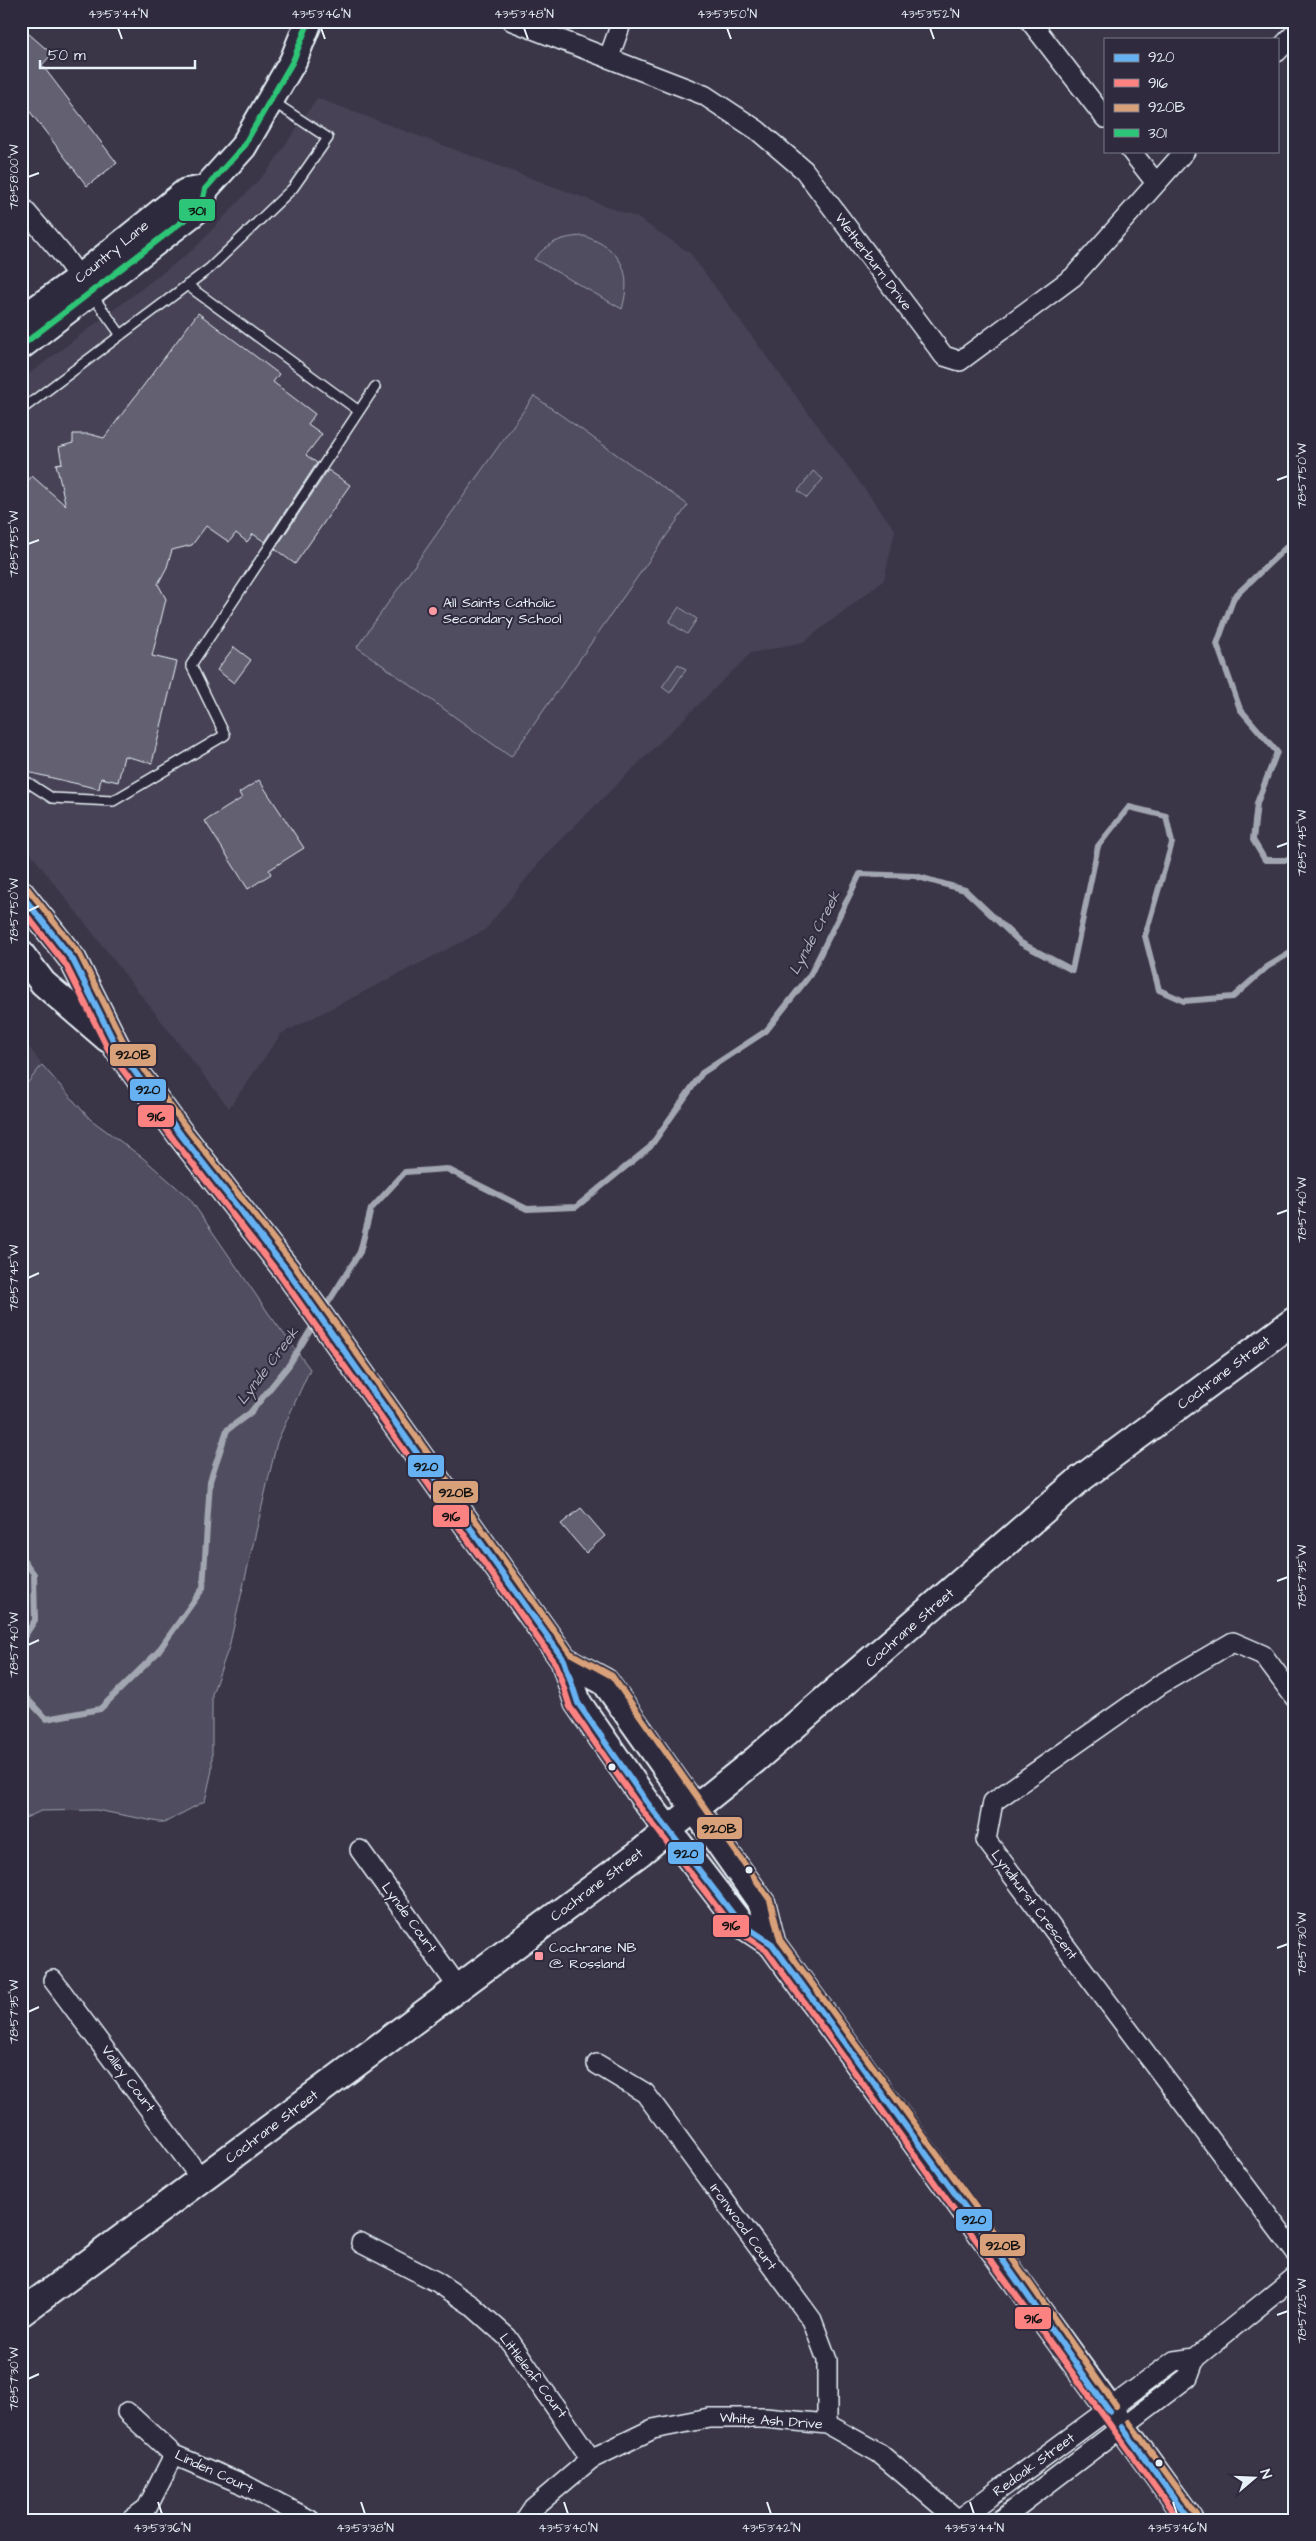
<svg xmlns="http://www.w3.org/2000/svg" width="1316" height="2541" font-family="'Architects Daughter',sans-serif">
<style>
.built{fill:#464354}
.green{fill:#504e5f;stroke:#9ca0ac}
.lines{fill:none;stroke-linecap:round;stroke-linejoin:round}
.stream{stroke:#a2a6b1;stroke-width:6}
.building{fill:#636171;stroke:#e8f1f8}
.lane-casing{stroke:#e8f1f8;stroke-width:12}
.street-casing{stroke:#e8f1f8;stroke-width:22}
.secondary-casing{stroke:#e8f1f8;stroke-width:30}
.lane{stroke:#2f2a3d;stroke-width:9}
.street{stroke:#2f2a3d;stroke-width:19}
.secondary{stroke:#2f2a3d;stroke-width:26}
.bus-1-casing{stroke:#2f2a3d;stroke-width:10}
.bus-2-casing{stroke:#2f2a3d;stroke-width:10}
.bus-3-casing{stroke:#2f2a3d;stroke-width:10}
.bus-4-casing{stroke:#2f2a3d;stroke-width:10}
.bus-1{stroke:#66b1f2;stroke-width:6}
.bus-2{stroke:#fc8282;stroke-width:6}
.bus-3{stroke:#d9a179;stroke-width:6}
.bus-4{stroke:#2dc577;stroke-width:6}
.ticks{fill:none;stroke:#e8f1f8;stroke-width:2}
.poi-dot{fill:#ff9aa2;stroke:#2f2a3d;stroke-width:2}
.bus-dot{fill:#e8f1f8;stroke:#2f2a3d;stroke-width:2}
.labels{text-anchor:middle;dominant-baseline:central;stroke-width:4;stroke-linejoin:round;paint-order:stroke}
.street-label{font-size:14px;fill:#e8f1f8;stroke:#2f2a3d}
.poi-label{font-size:14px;fill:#e8f1f8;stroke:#2f2a3d;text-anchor:start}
.water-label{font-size:15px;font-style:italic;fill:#aeb2bd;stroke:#2f2a3d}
.line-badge{stroke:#2f2a3d;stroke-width:2}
.pale-badge-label{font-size:14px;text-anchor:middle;font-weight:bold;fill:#111}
.neatline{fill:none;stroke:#e8f1f8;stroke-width:2}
.ticks-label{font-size:12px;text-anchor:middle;fill:#e8f1f8}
</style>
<rect width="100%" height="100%" fill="#3a3648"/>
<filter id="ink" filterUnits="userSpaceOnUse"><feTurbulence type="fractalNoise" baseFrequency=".02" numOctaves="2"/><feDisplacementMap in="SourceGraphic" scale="10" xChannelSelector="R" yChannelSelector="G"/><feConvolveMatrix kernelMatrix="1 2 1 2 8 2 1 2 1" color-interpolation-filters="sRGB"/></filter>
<g filter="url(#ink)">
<path class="built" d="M 317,98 L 638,218 L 690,253 L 895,530 L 884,580 L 804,642 L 751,653 L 547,853 L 485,930 L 281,1034 L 229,1108 L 21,841 L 21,380 L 194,249 L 269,169 Z
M 21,1036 L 42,1065 L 21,1091 Z"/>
<path class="green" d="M 584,236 C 621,249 633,271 622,309 L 534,259 C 549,242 561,237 584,236 Z
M 534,396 L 688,505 L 511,757 L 357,647 Z
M 813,471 L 823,479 L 807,498 L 798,491 Z
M 679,607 L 697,619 L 687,634 L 669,622 Z
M 678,664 L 686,669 L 670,693 L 662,687 Z
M 42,1065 L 90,1119 L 143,1158 L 190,1199 L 269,1314 L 310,1369 L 277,1442 L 229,1647 L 212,1694 L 212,1770 L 205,1801 L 164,1823 L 96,1810 L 41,1811 L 21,1820 L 21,1091 Z"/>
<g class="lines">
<path class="stream" d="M 1295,539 L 1234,597 L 1217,644 L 1240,709 L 1277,752 L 1257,803 L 1253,840 L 1265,860 L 1295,860
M 323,1311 L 360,1252 L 371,1209 L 405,1172 L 447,1169 L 527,1209 L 576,1207 L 650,1147 L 702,1073 L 766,1031 L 810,975 L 860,874 L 915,876 L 965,890 L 1021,943 L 1072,970 L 1098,846 L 1129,807 L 1166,816 L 1172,843 L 1145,936 L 1159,990 L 1184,1001 L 1233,997 L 1267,967 L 1295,950
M 21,1557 L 34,1574 L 35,1620 L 21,1642
M 21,1692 L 46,1719 L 100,1709 L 157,1653 L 203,1588 L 210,1481 L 227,1430 L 250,1413 L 289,1365 L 316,1321"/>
</g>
<path class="building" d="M 21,27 L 52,54 L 42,65 L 117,163 L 87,186 L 21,100 Z
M 198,313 L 279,374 L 273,382 L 315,414 L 308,424 L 322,434 L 306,455 L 317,463 L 265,542 L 253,534 L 247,542 L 236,533 L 229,542 L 206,526 L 192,545 L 172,550 L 167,567 L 158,584 L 166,599 L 152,656 L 177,662 L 152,763 L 124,756 L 118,782 L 101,778 L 99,789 L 23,771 L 27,755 L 21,754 L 21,489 L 32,476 L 66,506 L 56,464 L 62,463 L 59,447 L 73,443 L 73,434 L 89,434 L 104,438 Z
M 328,470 L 350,485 L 295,564 L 275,549 Z
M 234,647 L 251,660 L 234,683 L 217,670 Z
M 259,780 L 304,848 L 269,870 L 271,874 L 248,889 L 205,821 L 242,798 L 239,793 Z
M 581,1508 L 605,1536 L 586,1553 L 561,1524 Z"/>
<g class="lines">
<g class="lane-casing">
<path id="lane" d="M 187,285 L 359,411
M 92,295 L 121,335
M 21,410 L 210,268 L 293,188 L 328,138 L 272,101
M 21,778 L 52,798 L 113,801 L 225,735 L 191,665 L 375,387"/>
</g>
<g class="street-casing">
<path id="street" d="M 512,21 L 704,95 L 757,130 L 804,170 L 944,356 L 960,361 L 1073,277 L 1185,151
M 1030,21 L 1105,118
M 1277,52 L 1295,33
M 609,57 L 622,21
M 1131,151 L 1156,183
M 21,206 L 63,255 L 86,287
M 1295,1698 L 1263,1655 L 1233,1642 L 1161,1684 L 993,1802 L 986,1840 L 1295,2252
M 360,1850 L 458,1987
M 53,1980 L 202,2180
M 597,2064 L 645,2093 L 812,2320 L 827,2360 L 827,2424
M 361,2243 L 437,2282 L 471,2305 L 507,2337 L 591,2459
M 127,2412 L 174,2455 L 245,2485 L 310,2520
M 131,2520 L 147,2508 L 174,2455
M 525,2520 L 533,2508 L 591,2459 L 653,2429 L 709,2418 L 765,2418 L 827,2424 L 879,2453 L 958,2520
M 958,2520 L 1174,2361 L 1195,2358
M 1000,2520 L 1188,2377 L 1195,2358 L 1295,2277"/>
</g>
<g class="secondary-casing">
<path id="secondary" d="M 21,320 L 79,278 L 186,192 L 205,189
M 21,346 L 201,207 L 205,189 L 243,147 L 293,61 L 309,21
M 21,894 L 73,960 L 116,1046 L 181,1135 L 286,1269 L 564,1660 L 578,1703 L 646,1801 L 739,1922 L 772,1944 L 1190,2520
M 21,954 L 43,983 L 108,1039
M 564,1660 L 605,1682 L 762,1904 L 772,1944
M 21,2313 L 641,1852 L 755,1760 L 1079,1480 L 1295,1320"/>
</g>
<use href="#lane" class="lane"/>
<use href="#street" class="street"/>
<use href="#secondary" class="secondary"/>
<g class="bus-1-casing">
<path id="bus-1" d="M 21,894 L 73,960 L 116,1046 L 181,1135 L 286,1269 L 564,1660 L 578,1703 L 646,1801 L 739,1922 L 772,1944 L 973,2218 L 1109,2411
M 1122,2427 L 1190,2520"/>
</g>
<g class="bus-2-casing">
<path id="bus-2" d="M 21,908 L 66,965 L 109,1051 L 174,1140 L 279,1274 L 556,1664 L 570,1707 L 639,1806 L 733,1928 L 766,1950 L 1179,2520"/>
</g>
<g class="bus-3-casing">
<path id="bus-3" d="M 28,889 L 80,955 L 123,1041 L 188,1130 L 293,1264 L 570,1653 L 612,1676 L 770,1900 L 780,1940 L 980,2213 L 1116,2406
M 1129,2422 L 1197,2515"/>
</g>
<g class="bus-4-casing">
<path id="bus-4" d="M 21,346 L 201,207 L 205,189 L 243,147 L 293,61 L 309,21"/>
</g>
<use href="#bus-1" class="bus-1"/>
<use href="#bus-2" class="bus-2"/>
<use href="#bus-3" class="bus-3"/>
<use href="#bus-4" class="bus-4"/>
</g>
</g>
<path class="ticks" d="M 118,28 L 122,39M 321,28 L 325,39M 524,28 L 528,39M 727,28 L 731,39M 930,28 L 934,39M 28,177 L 39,173M 1277,480 L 1288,476M 28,544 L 39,540M 1277,847 L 1288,843M 28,911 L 39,906M 1277,1214 L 1288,1210M 28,1278 L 39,1273M 1277,1581 L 1288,1577M 28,1645 L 39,1640M 1277,1948 L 1288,1944M 28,2012 L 39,2007M 1277,2315 L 1288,2311M 28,2379 L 39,2374M 158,2502 L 162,2514M 361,2502 L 365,2514M 564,2502 L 568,2514M 767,2502 L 771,2514M 970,2502 L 974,2514M 1173,2502 L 1177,2514"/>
<g class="poi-dot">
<circle cx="433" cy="611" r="5"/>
<rect x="534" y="1951" width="10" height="10" rx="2.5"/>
</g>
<g class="bus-dot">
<circle cx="612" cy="1767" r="4.5"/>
<circle cx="749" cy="1870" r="4.5"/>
<circle cx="1159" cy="2463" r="4.5"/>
</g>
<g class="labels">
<g class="street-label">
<text transform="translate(112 252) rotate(-39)">Country Lane</text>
<text transform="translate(873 262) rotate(53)">Wetherburn Drive</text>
<text transform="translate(1224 1373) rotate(-37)">Cochrane Street</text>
<text transform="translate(910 1628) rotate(-41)">Cochrane Street</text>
<text transform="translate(597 1885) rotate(-37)">Cochrane Street</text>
<text transform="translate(1034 1905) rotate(53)">Lyndhurst Crescent</text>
<text transform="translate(409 1918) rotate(54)">Lynde Court</text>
<text transform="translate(128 2079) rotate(53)">Valley Court</text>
<text transform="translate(272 2127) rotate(-37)">Cochrane Street</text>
<text transform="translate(743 2227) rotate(54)">Ironwood Court</text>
<text transform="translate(533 2376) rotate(53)">Littleleaf Court</text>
<text transform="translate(771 2421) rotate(4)">White Ash Drive</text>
<text transform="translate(1034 2465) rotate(-36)">Redoak Street</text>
<text transform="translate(214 2472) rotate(25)">Linden Court</text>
</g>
<g class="poi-label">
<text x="443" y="603">All Saints Catholic<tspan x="443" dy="16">Secondary School</tspan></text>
<text x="549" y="1948">Cochrane NB<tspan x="549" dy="16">@ Rossland</tspan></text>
</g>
<g class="water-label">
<text transform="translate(815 933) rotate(-62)">Lynde Creek</text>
<text transform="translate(268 1366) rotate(-53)">Lynde Creek</text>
</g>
</g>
<g class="line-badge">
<rect x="178" y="198" width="38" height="24" rx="5" fill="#2dc577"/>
<rect x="109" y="1043" width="48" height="24" rx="5" fill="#d9a179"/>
<rect x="129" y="1078" width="38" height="24" rx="5" fill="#66b1f2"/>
<rect x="137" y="1104" width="38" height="24" rx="5" fill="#fc8282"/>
<rect x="407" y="1454" width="38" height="24" rx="5" fill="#66b1f2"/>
<rect x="432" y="1480" width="47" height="24" rx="5" fill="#d9a179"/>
<rect x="432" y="1504" width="38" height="24" rx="5" fill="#fc8282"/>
<rect x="696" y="1816" width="47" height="24" rx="5" fill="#d9a179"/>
<rect x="667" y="1841" width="38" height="24" rx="5" fill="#66b1f2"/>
<rect x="712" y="1914" width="38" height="24" rx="5" fill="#fc8282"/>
<rect x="955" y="2208" width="38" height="24" rx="5" fill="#66b1f2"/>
<rect x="979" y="2233" width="47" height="24" rx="5" fill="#d9a179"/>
<rect x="1014" y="2306" width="38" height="24" rx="5" fill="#fc8282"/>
</g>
<g class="pale-badge-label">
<text x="197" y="215">301</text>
<text x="133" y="1059">920B</text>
<text x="148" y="1094">920</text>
<text x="156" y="1121">916</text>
<text x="426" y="1471">920</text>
<text x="456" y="1497">920B</text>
<text x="451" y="1521">916</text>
<text x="719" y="1833">920B</text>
<text x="686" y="1858">920</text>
<text x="731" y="1930">916</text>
<text x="974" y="2224">920</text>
<text x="1003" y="2250">920B</text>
<text x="1033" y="2323">916</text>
</g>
<rect width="1316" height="2541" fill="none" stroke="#2f2a3d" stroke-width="55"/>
<rect x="1104" y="38" width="175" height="115" fill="#2f2a3d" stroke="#797a88"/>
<rect x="1114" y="54" width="25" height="8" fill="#66b1f2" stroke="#797a88"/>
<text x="1148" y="62" font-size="15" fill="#e8f1f8">920</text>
<rect x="1114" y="79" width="25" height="8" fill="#fc8282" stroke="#797a88"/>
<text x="1148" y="88" font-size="15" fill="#e8f1f8">916</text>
<rect x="1114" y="104" width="25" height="8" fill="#d9a179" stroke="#797a88"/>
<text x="1148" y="112" font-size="15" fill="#e8f1f8">920B</text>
<rect x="1114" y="129" width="25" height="8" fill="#2dc577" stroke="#797a88"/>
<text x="1148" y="138" font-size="15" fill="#e8f1f8">301</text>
<g transform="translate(1254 2478) rotate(71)" stroke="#2f2a3d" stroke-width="4" paint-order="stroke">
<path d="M0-4L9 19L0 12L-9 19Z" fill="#e8f1f8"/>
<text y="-8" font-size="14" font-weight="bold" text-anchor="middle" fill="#e8f1f8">N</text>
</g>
<path d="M40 60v8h155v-8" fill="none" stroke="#e8f1f8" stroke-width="2.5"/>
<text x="48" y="60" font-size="15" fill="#e8f1f8" stroke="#2f2a3d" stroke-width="4" paint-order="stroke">50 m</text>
<rect x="28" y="28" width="1260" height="2486" class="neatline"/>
<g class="ticks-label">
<text x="118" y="18">43°53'44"N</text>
<text x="321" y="18">43°53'46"N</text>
<text x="524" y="18">43°53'48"N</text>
<text x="727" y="18">43°53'50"N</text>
<text x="930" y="18">43°53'52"N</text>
<text transform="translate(14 177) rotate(-90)" y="4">78°58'00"W</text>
<text transform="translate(1302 476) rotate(-90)" y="4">78°57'50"W</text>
<text transform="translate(14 544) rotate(-90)" y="4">78°57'55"W</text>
<text transform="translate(1302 843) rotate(-90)" y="4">78°57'45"W</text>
<text transform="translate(14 911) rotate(-90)" y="4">78°57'50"W</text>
<text transform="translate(1302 1210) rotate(-90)" y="4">78°57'40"W</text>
<text transform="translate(14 1278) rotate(-90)" y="4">78°57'45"W</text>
<text transform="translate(1302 1577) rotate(-90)" y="4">78°57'35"W</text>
<text transform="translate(14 1645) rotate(-90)" y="4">78°57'40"W</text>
<text transform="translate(1302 1944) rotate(-90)" y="4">78°57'30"W</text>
<text transform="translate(14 2012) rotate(-90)" y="4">78°57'35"W</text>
<text transform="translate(1302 2311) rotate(-90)" y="4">78°57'25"W</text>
<text transform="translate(14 2379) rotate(-90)" y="4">78°57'30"W</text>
<text x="162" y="2532">43°53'36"N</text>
<text x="365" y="2532">43°53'38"N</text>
<text x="568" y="2532">43°53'40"N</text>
<text x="771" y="2532">43°53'42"N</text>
<text x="974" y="2532">43°53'44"N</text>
<text x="1177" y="2532">43°53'46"N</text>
</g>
</svg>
